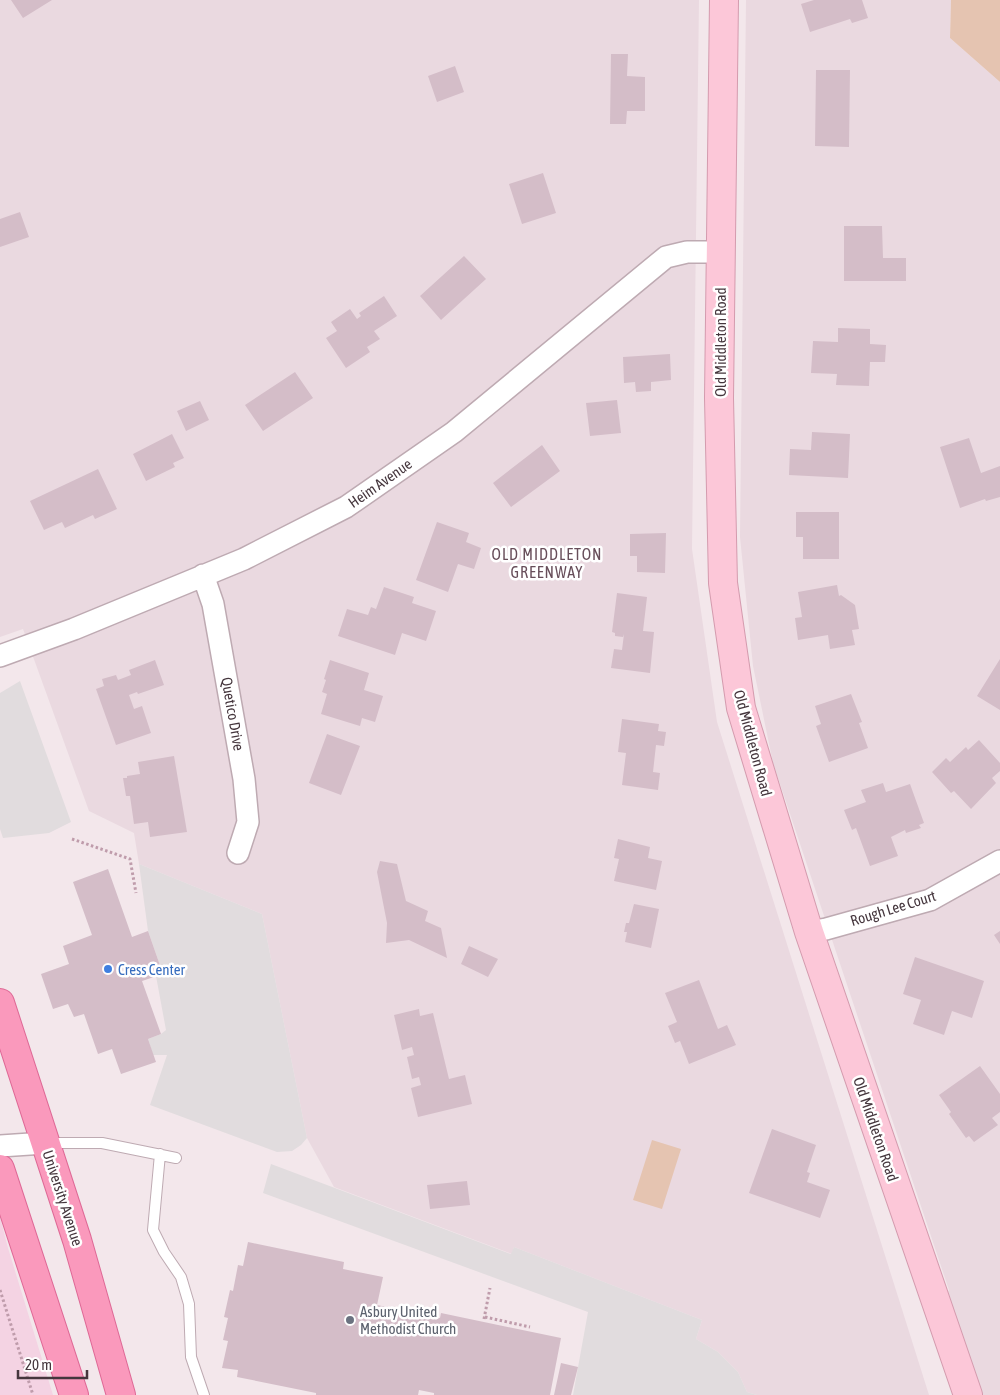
<svg xmlns="http://www.w3.org/2000/svg" width="1000" height="1395" font-family="'Asap Condensed',sans-serif">
<style>
.residential{fill:#ead9e0}
.commercial{fill:#f4d3e3}
.green{fill:#e5c4b1}
.parking{fill:#e1dcde}
.building{fill:#d4bdc8}
.lines{fill:none;stroke-linecap:round;stroke-linejoin:round}
.lane-casing{stroke:#beaab2;stroke-width:12}
.street-casing{stroke:#beaab2;stroke-width:24}
.secondary-casing{stroke:#d49bae;stroke-width:30}
.primary-casing{stroke:#de6996;stroke-width:30}
.path{stroke:#bf9cab;stroke-width:3;stroke-dasharray:2.5 2.5;stroke-linecap:butt}
.lane{stroke:#fff;stroke-width:10}
.street{stroke:#fff;stroke-width:21}
.secondary{stroke:#fcc7d8;stroke-width:28}
.primary{stroke:#fa99bc;stroke-width:28}
.shop-dot{fill:#3f7fe0;stroke:#fff;stroke-width:2}
.worship-dot{fill:#6b7280;stroke:#fff;stroke-width:2}
.labels{text-anchor:middle;dominant-baseline:central;stroke-width:5;stroke-linejoin:round;paint-order:stroke}
.street-label{font-size:15px;fill:#45363d;stroke:#fff}
.shop-label{font-size:15px;fill:#366cbe;stroke:#fff;text-anchor:start}
.worship-label{font-size:15px;fill:#5b616d;stroke:#fff;text-anchor:start}
.neighbourhood-label{font-size:16px;letter-spacing:1px;fill:#684e5a;stroke:#fff}
</style>
<rect width="100%" height="100%" fill="#f3e7eb"/>
<path class="residential" d="M 0,0 L 699,0 L 692,549 L 717,722 L 929,1395 L 757,1395 L 747,1392 L 738,1372 L 718,1352 L 696,1339 L 702,1320 L 514,1247 L 512,1254 L 334,1187 L 307,1138 L 262,914 L 139,864 L 134,833 L 89,811 L 23,629 L 0,637 Z
M 746,0 L 951,0 L 950,38 L 1000,82 L 1000,1395 L 968,1395 L 938,1309 L 949,1290 L 773,763 L 753,666 L 740,537 Z"/>
<path class="commercial" d="M 0,1217 L 8,1248 L 53,1395 L 0,1395 Z"/>
<path class="green" d="M 951,0 L 1000,0 L 1000,82 L 950,38 Z
M 652,1140 L 681,1149 L 662,1209 L 633,1200 Z"/>
<path class="parking" d="M 20,681 L 71,822 L 49,833 L 3,838 L 0,829 L 0,693 Z
M 139,864 L 262,914 L 307,1138 L 301,1145 L 292,1151 L 277,1152 L 150,1105 L 167,1055 L 153,1055 L 148,1039 L 161,1034 L 166,1030 L 156,976 L 163,974 L 148,931 Z
M 271,1164 L 511,1254 L 514,1247 L 702,1320 L 696,1339 L 718,1352 L 738,1372 L 747,1392 L 757,1395 L 573,1395 L 588,1312 L 263,1193 Z"/>
<path class="building" d="M 11,0 L 52,0 L 23,18 Z
M 814,0 L 862,0 L 868,18 L 852,23 L 850,19 L 810,32 L 801,4 Z
M 611,54 L 628,54 L 627,76 L 645,77 L 645,111 L 627,111 L 626,124 L 610,124 Z
M 455,66 L 464,92 L 437,102 L 428,76 Z
M 816,70 L 850,70 L 849,147 L 815,146 Z
M 543,173 L 556,213 L 522,224 L 509,184 Z
M 20,212 L 29,237 L 0,247 L 0,219 Z
M 844,226 L 882,226 L 883,258 L 906,258 L 906,281 L 844,281 Z
M 464,256 L 486,279 L 441,320 L 420,296 Z
M 384,296 L 397,316 L 374,331 L 380,339 L 367,347 L 370,352 L 346,368 L 326,338 L 337,331 L 331,322 L 350,309 L 357,319 L 361,316 L 359,313 Z
M 838,328 L 870,329 L 870,344 L 886,345 L 885,362 L 870,362 L 869,386 L 836,385 L 837,374 L 811,373 L 813,341 L 838,342 Z
M 670,354 L 671,380 L 651,382 L 651,391 L 636,392 L 635,382 L 624,383 L 623,357 Z
M 295,372 L 313,398 L 263,431 L 245,405 Z
M 617,400 L 621,433 L 590,436 L 586,403 Z
M 200,401 L 209,420 L 186,431 L 177,411 Z
M 812,432 L 850,434 L 848,478 L 789,475 L 790,449 L 811,450 Z
M 172,434 L 184,458 L 173,463 L 175,467 L 146,481 L 133,454 Z
M 969,438 L 981,473 L 1000,466 L 1000,497 L 986,501 L 985,499 L 960,508 L 940,447 Z
M 542,445 L 560,471 L 511,507 L 493,483 Z
M 98,469 L 117,509 L 95,519 L 93,515 L 65,528 L 62,522 L 44,530 L 30,501 Z
M 796,512 L 839,512 L 839,559 L 803,559 L 803,537 L 796,537 Z
M 437,522 L 469,533 L 466,542 L 481,548 L 474,569 L 458,564 L 448,592 L 416,580 Z
M 666,533 L 665,573 L 637,572 L 637,556 L 630,556 L 630,534 Z
M 837,585 L 839,596 L 841,595 L 855,605 L 859,629 L 852,630 L 855,645 L 830,649 L 828,635 L 798,640 L 795,618 L 802,617 L 798,592 Z
M 384,587 L 414,597 L 412,603 L 436,611 L 426,641 L 402,633 L 395,655 L 338,636 L 347,609 L 368,615 L 371,607 L 376,609 Z
M 617,593 L 647,597 L 643,631 L 654,632 L 650,673 L 611,668 L 614,649 L 622,650 L 624,634 L 623,637 L 615,636 L 615,633 L 612,632 Z
M 1000,659 L 1000,710 L 977,696 Z
M 155,660 L 164,685 L 138,694 L 137,692 L 129,695 L 134,709 L 142,706 L 151,733 L 116,745 L 96,689 L 104,686 L 102,679 L 116,675 L 118,680 L 131,675 L 129,670 Z
M 330,660 L 369,673 L 364,690 L 383,696 L 375,722 L 362,718 L 360,726 L 321,714 L 327,694 L 322,692 L 326,680 L 324,679 Z
M 851,694 L 862,722 L 859,723 L 868,748 L 829,762 L 816,726 L 821,724 L 815,706 Z
M 622,719 L 659,724 L 658,731 L 666,732 L 664,746 L 656,745 L 653,772 L 660,773 L 658,790 L 622,785 L 626,753 L 618,752 Z
M 327,734 L 360,746 L 341,795 L 309,783 Z
M 979,740 L 1000,763 L 1000,771 L 992,778 L 996,783 L 971,809 L 954,791 L 951,793 L 932,772 L 946,758 L 950,762 L 966,747 L 968,750 Z
M 174,756 L 187,832 L 150,837 L 148,822 L 134,824 L 130,796 L 126,796 L 123,778 L 127,778 L 127,776 L 140,774 L 138,762 Z
M 883,783 L 886,792 L 910,784 L 924,823 L 919,825 L 921,828 L 906,833 L 905,830 L 891,837 L 898,856 L 870,866 L 856,828 L 852,830 L 844,810 L 866,802 L 861,790 Z
M 618,839 L 650,847 L 648,858 L 662,861 L 656,890 L 614,881 L 619,859 L 614,858 Z
M 380,861 L 397,864 L 406,901 L 428,911 L 425,921 L 441,928 L 447,958 L 409,940 L 386,943 L 387,923 L 377,872 Z
M 108,869 L 132,937 L 148,931 L 163,974 L 142,981 L 161,1034 L 148,1039 L 156,1062 L 121,1074 L 112,1049 L 98,1054 L 84,1014 L 74,1017 L 68,1004 L 53,1009 L 41,974 L 69,964 L 63,946 L 92,935 L 73,882 Z
M 634,904 L 659,909 L 651,948 L 625,942 L 627,932 L 624,932 L 626,923 L 629,923 Z
M 1000,931 L 1000,944 L 994,935 Z
M 469,946 L 498,959 L 488,977 L 461,964 Z
M 915,957 L 984,981 L 972,1018 L 952,1011 L 944,1035 L 913,1024 L 921,1000 L 903,994 Z
M 699,980 L 718,1029 L 727,1025 L 736,1045 L 689,1064 L 680,1041 L 675,1043 L 668,1026 L 677,1022 L 665,993 Z
M 419,1009 L 420,1016 L 433,1013 L 449,1079 L 465,1075 L 472,1104 L 418,1117 L 411,1088 L 421,1085 L 419,1077 L 412,1079 L 407,1057 L 414,1055 L 412,1047 L 402,1050 L 394,1015 Z
M 980,1066 L 1000,1094 L 1000,1112 L 992,1118 L 998,1125 L 974,1142 L 969,1136 L 966,1138 L 949,1114 L 951,1112 L 939,1095 Z
M 772,1129 L 816,1145 L 807,1172 L 810,1173 L 807,1182 L 830,1190 L 820,1218 L 749,1193 Z
M 467,1181 L 470,1205 L 430,1209 L 427,1185 Z
M 248,1242 L 344,1262 L 343,1269 L 383,1277 L 377,1305 L 440,1318 L 441,1313 L 561,1338 L 550,1395 L 434,1395 L 434,1393 L 419,1390 L 418,1395 L 316,1395 L 316,1393 L 237,1377 L 238,1370 L 222,1368 L 228,1341 L 223,1340 L 228,1318 L 224,1317 L 230,1290 L 233,1291 L 238,1265 L 243,1266 Z
M 561,1363 L 578,1367 L 571,1395 L 554,1395 Z"/>
<g class="lines">
<g class="lane-casing">
<path id="lane" d="M 48,1143 L 102,1143 L 176,1158
M 160,1154 L 153,1230 L 164,1252 L 181,1277 L 189,1304 L 191,1357 L 204,1395"/>
</g>
<g class="street-casing">
<path id="street" d="M 203,575 L 213,604 L 244,779 L 248,822 L 238,853
M 0,656 L 74,629 L 244,559 L 346,507 L 454,432 L 666,257 L 687,252 L 720,252
M 809,932 L 826,929 L 930,900 L 1000,861
M 0,1146 L 45,1143"/>
</g>
<g class="secondary-casing">
<path id="secondary" d="M 724,0 L 719,398 L 723,583 L 741,708 L 809,932 L 968,1395"/>
</g>
<g class="primary-casing">
<path id="primary" d="M 0,1003 L 77,1240 L 121,1395
M 0,1169 L 74,1395"/>
</g>
<path class="path" d="M 72,839 L 130,859 L 136,893
M 0,1290 L 33,1395
M 485,1317 L 530,1327
M 484,1319 L 490,1288"/>
<use href="#lane" class="lane"/>
<use href="#street" class="street"/>
<use href="#secondary" class="secondary"/>
<use href="#primary" class="primary"/>
</g>
<circle class="shop-dot" cx="108" cy="969" r="5"/>
<circle class="worship-dot" cx="350" cy="1320" r="5"/>
<g class="labels">
<g class="street-label">
<text transform="translate(720 342) rotate(-90)">Old Middleton Road</text>
<text transform="translate(380 483) rotate(-35)">Heim Avenue</text>
<text transform="translate(233 714) rotate(80)">Quetico Drive</text>
<text transform="translate(753 743) rotate(75)">Old Middleton Road</text>
<text transform="translate(893 908) rotate(-17)">Rough Lee Court</text>
<text transform="translate(876 1129) rotate(71)">Old Middleton Road</text>
<text transform="translate(63 1198) rotate(72)">University Avenue</text>
</g>
<g class="shop-label">
<text x="118" y="969">Cress Center</text>
</g>
<g class="worship-label">
<text x="360" y="1311">Asbury United<tspan x="360" dy="17">Methodist Church</tspan></text>
</g>
<g class="neighbourhood-label">
<text x="547" y="554">OLD MIDDLETON<tspan x="547" dy="18">GREENWAY</tspan></text>
</g>
</g>
<path d="M18 1370v8h69v-8" fill="none" stroke="#45363d" stroke-width="2.5"/>
<text x="25" y="1370" font-size="15" fill="#45363d" stroke="#ffffff" stroke-width="4" paint-order="stroke">20 m</text>
</svg>
